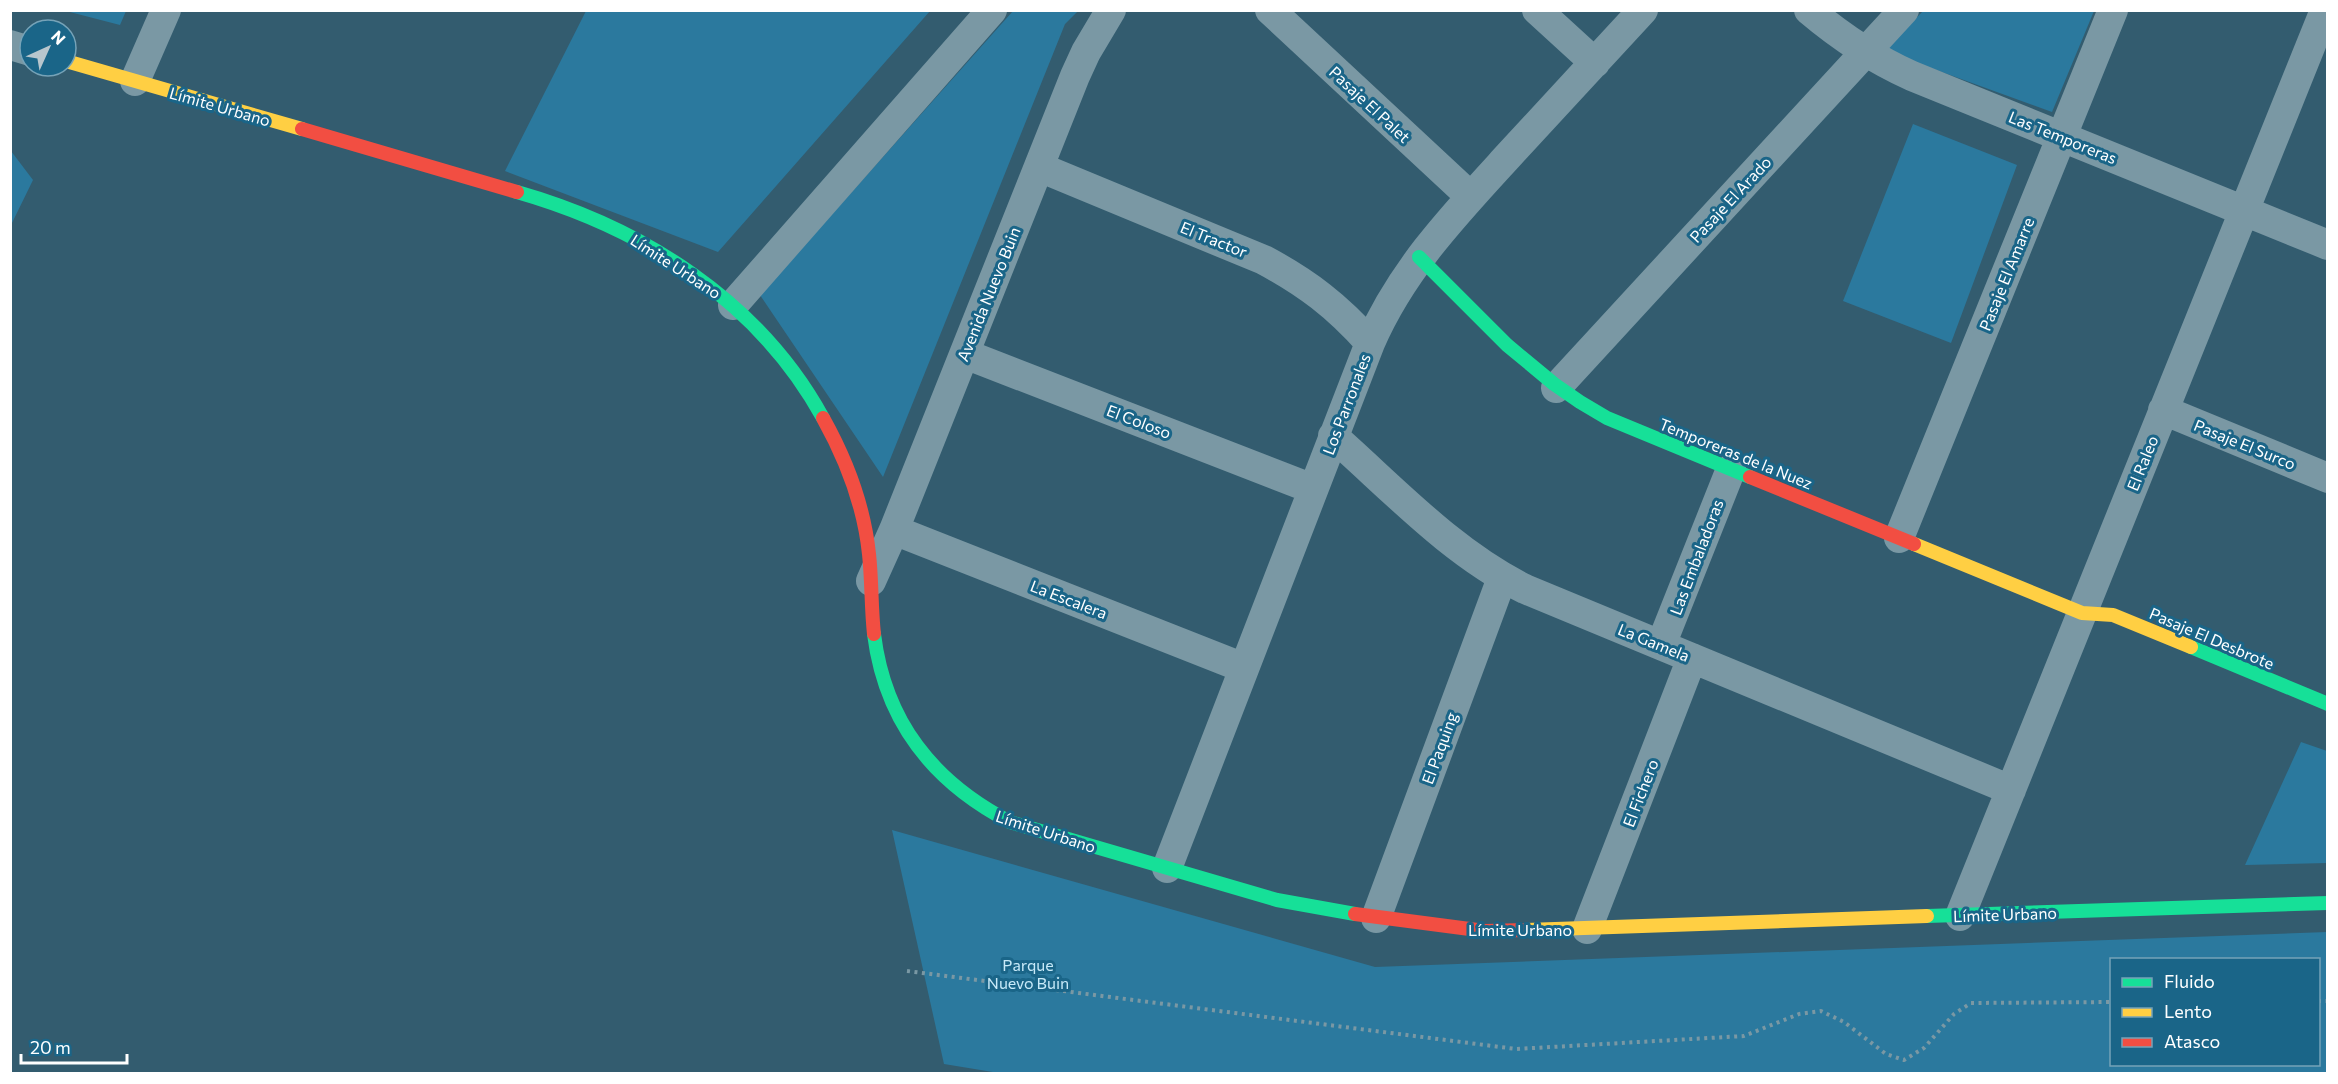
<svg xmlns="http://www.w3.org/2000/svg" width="2338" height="1084" font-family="Commissioner,sans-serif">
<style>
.green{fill:#2b799e;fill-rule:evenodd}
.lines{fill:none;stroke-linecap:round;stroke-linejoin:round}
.path{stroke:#7a98a4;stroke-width:4;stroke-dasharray:3 4.5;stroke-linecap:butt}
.street{stroke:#7a98a4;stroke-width:30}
.fast{stroke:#16e098;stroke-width:14}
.slow{stroke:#ffcf43;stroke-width:14}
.jam{stroke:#f24e42;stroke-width:14}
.labels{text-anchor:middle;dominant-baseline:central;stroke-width:6;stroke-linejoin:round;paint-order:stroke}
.street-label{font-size:16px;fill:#fff;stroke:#1a6588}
.park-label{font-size:16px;fill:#c8eaf9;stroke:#1a6588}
</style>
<rect width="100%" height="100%" fill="#335c6f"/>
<path class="green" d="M 66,11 L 126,11 L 120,25 Z
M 586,11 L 930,11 L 718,252 L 505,171 Z
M 1013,11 L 1078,11 L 1065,24 L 883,477 L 760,295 Z
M 1923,11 L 2094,11 L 2052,112 L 1884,51 Z
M 1913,124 L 2017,165 L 1951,343 L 1843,301 Z
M 11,151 L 33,180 L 11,225 Z
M 2301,742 L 2327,751 L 2327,863 L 2245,865 Z
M 892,830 L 1375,967 L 2327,932 L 2327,1073 L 1005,1074 L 944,1064 ZM 2112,960 L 2318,960 L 2318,1064 L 2112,1064 Z"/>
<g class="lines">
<path class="path" d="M 907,971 L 1516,1049 L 1744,1036 L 1799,1014 L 1821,1011 L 1844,1022 L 1886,1054 L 1904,1060 L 1924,1048 L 1954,1014 L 1971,1003 L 2112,1002
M 2318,1001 L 2328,1001"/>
<path class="street" d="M 1270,10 L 1471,197
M 1537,10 L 1595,63
M 1809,10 C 1841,37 1874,59 1912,76 L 2328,245
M 10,45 L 30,51
M 135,81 L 166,10
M 1039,167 L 1264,260 C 1307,283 1337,306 1370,343
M 733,305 L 992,10
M 965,354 L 1313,489
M 1556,388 L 1904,10
M 2163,410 L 2328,478
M 1333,436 C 1394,490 1452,553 1525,589 L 2011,790
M 894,530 L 1244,668
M 1899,538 L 2113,10
M 871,581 L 894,530 L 1075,76 L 1086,52 L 1111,10
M 1661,645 L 1731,469
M 1167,868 L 1370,343 C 1402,269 1456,213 1510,154 C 1554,106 1599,58 1643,10
M 1960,916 L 2325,10
M 1376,918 L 1502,578
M 1587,929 L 1692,658"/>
<path class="fast" d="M 517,192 C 643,228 759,301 823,418
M 1419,257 L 1507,345 L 1554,384 L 1580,402 L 1607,418 L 1750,477
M 874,634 C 885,722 933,782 1010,822 L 1277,900 L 1355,914
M 2191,647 L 2328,704
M 1927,916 L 2328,903"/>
<path class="slow" d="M 66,61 L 302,129
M 1914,544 L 2082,613 L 2113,615 L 2191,647
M 1526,930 L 1927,916"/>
<path class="jam" d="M 302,129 L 517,192
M 823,418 C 847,461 864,506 869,554 C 872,581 871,607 874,634
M 1750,477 L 1914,544
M 1355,914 L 1485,931 L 1526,930"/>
</g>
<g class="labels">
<g class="street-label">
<text transform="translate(1370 104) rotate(43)">Pasaje El Palet</text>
<text transform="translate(220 106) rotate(16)">Límite Urbano</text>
<text transform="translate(2063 137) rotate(22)">Las Temporeras</text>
<text transform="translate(1730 199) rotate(-47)">Pasaje El Arado</text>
<text transform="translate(1214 239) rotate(22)">El Tractor</text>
<text transform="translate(676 266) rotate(33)">Límite Urbano</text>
<text transform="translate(2006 274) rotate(-68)">Pasaje El Amarre</text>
<text transform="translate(988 294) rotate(-68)">Avenida Nuevo Buin</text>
<text transform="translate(1346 404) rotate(-69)">Los Parronales</text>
<text transform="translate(1139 421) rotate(21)">El Coloso</text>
<text transform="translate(2245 444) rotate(22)">Pasaje El Surco</text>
<text transform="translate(1736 453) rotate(22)">Temporeras de la Nuez</text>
<text transform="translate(2142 463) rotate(-68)">El Raleo</text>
<text transform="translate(1696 557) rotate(-69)">Las Embaladoras</text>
<text transform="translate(1069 599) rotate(21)">La Escalera</text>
<text transform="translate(2212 638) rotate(23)">Pasaje El Desbrote</text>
<text transform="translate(1654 642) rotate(22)">La Gamela</text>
<text transform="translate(1439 748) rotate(-70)">El Paquing</text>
<text transform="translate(1640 793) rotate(-69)">El Fichero</text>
<text transform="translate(1046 831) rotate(18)">Límite Urbano</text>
<text transform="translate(2005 914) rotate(-2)">Límite Urbano</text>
<text x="1520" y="929">Límite Urbano</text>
</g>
<g class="park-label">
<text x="1028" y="964">Parque<tspan x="1028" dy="18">Nuevo Buin</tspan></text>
</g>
</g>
<rect width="2338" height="1084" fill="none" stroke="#ffffff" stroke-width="24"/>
<rect x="2110" y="958" width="210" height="108" fill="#1a6588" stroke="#76a3b8" stroke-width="1.5"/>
<rect x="2122" y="978" width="30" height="9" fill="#16e098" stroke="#76a3b8" stroke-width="1.5"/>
<text x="2164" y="988" font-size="18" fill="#ffffff">Fluido</text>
<rect x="2122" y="1008" width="30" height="9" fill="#ffcf43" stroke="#76a3b8" stroke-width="1.5"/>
<text x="2164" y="1018" font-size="18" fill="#ffffff">Lento</text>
<rect x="2122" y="1038" width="30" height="9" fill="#f24e42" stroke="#76a3b8" stroke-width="1.5"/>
<text x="2164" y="1048" font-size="18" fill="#ffffff">Atasco</text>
<g transform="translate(48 48) rotate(45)"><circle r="28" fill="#1a6588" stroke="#76a3b8" stroke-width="1.5"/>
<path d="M0-4.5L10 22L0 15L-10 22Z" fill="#b8c6cd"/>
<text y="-9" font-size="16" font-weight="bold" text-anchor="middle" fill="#ffffff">N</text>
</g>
<path d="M21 1054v9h106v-9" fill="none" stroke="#ffffff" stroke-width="3"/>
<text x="30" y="1054" font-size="18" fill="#ffffff" stroke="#1a6588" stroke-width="4.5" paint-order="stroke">20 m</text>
</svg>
